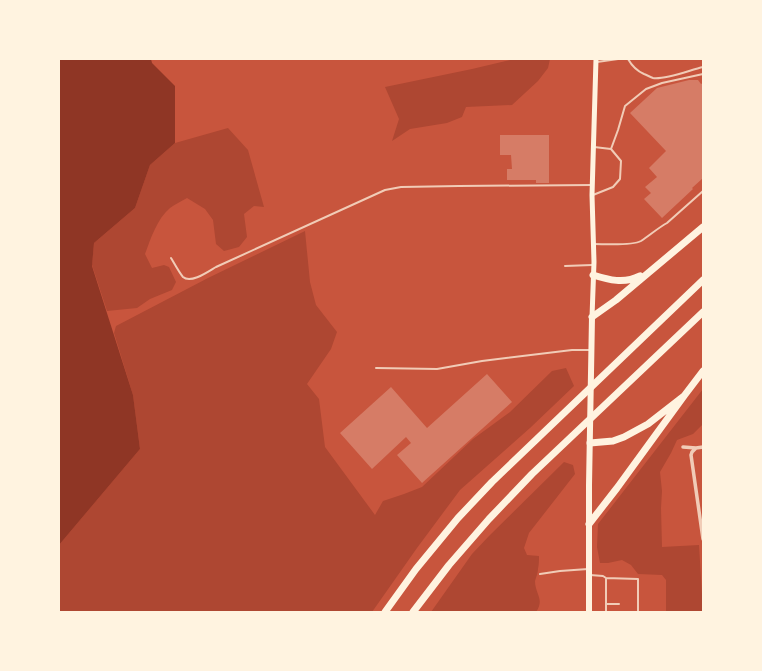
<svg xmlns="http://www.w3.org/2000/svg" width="762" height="671" font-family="'Titillium Web',sans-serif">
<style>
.green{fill:#ae4732}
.water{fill:#8f3625}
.building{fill:#d67c66}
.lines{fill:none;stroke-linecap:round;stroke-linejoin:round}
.service{stroke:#f1ccb7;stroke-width:2}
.minor{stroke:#f1ccb7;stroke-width:3.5}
.secondary{stroke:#fff3e0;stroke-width:5}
.primary{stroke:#fff3e0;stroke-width:6}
.motorway{stroke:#fff3e0;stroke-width:7}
</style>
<rect width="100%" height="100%" fill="#c8553d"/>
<path class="green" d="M 514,59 L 550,59 L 548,68 L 538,81 L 512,105 L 466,107 L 462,117 L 447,123 L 410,129 L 392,141 L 399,119 L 385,87 L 472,69 Z
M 228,128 L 248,150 L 264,207 L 254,206 L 244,214 L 247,237 L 239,247 L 224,251 L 216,244 L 213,220 L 205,209 L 187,198 C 182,201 175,204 170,208 C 157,219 151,238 145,254 L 152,268 L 164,265 L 169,267 L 176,282 L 172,290 L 150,299 L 137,308 L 107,311 L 92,265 L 94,243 L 135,208 L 150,165 L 175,143 Z
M 305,231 L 310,282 L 316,305 L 337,332 L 331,349 L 307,384 L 319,399 L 325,447 L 375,515 L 383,501 L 404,494 L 422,487 L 473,439 L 510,412 L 552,371 L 566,368 L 574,386 L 530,428 L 460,490 L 417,548 L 372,612 L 59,612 L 59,545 L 140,449 L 133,395 L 114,333 L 116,326 L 208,278 Z
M 703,389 L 703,424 L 693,434 L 677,440 L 671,453 L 660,472 L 662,491 L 661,508 L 662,547 L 699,545 L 703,612 L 666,612 L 666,580 L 662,575 L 638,574 L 631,565 L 622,560 L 608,563 L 600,563 L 597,547 L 598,524 Z
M 564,462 L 573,465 L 575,474 L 529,533 L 524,548 L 527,555 L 539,556 C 539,560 539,564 538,569 C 538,573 536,577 535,581 C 535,594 545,599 536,612 L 431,612 L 472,554 L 489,536 Z"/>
<path class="water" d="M 59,59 L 151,59 L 152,63 L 175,86 L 175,143 L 150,165 L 135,208 L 94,243 L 92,266 L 133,395 L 140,449 L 59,545 Z"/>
<path class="building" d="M 689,80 L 698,80 L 701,84 L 703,83 L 703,178 L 692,188 L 693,189 L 662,218 L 644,199 L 651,193 L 645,187 L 657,177 L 649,168 L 666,151 L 630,113 L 657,88 Z
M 500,135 L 549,135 L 549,183 L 536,183 L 536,180 L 507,180 L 507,169 L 512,169 L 511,155 L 500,155 Z
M 487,374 L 512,402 L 422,483 L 397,455 L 411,443 L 406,437 L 372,469 L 340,433 L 391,387 L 427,428 Z"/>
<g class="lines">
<path class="service" d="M 628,59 C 632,66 637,71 644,74 C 647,75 650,77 653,78 C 665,80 690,70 703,67
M 597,62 L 618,59
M 611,149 L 618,130 L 625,106 L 646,89 L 662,83 L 703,74
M 593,195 L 613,187 L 620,179 L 621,161 L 611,149 L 594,147
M 594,244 C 605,244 632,246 641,241 C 650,235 658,228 667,223 L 703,191
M 171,258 C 174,263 180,274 183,277 C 191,284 209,271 216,267 L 385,190 L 401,187 L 459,186 L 592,185
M 565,266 L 592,265
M 376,368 L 437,369 L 482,361 L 572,350 L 590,350
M 540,574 L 560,571 L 588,569
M 590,575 L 603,576 L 606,578 L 606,612
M 606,578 L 638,579 L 638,612
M 606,604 L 619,604"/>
<path class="minor" d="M 683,447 L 696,448 L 703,447
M 696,448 L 692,452 L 691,455 L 703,539"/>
<path class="secondary" d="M 592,317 L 594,262 L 592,195 L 596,59"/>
<path class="primary" d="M 589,612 L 589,485 L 592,317"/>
<path class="motorway" d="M 593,275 C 609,280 624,284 640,276
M 592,317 L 616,300 L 703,227
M 590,443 L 613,441 L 624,437 L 648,424 L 684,396 L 703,371
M 589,524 L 617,488 L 684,396
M 385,612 L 416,569 L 458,518 L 492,482 L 703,280
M 413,612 L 449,565 L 489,519 L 532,474 L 703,312"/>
</g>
<rect width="762" height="671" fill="none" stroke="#fff3e0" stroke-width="120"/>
</svg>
